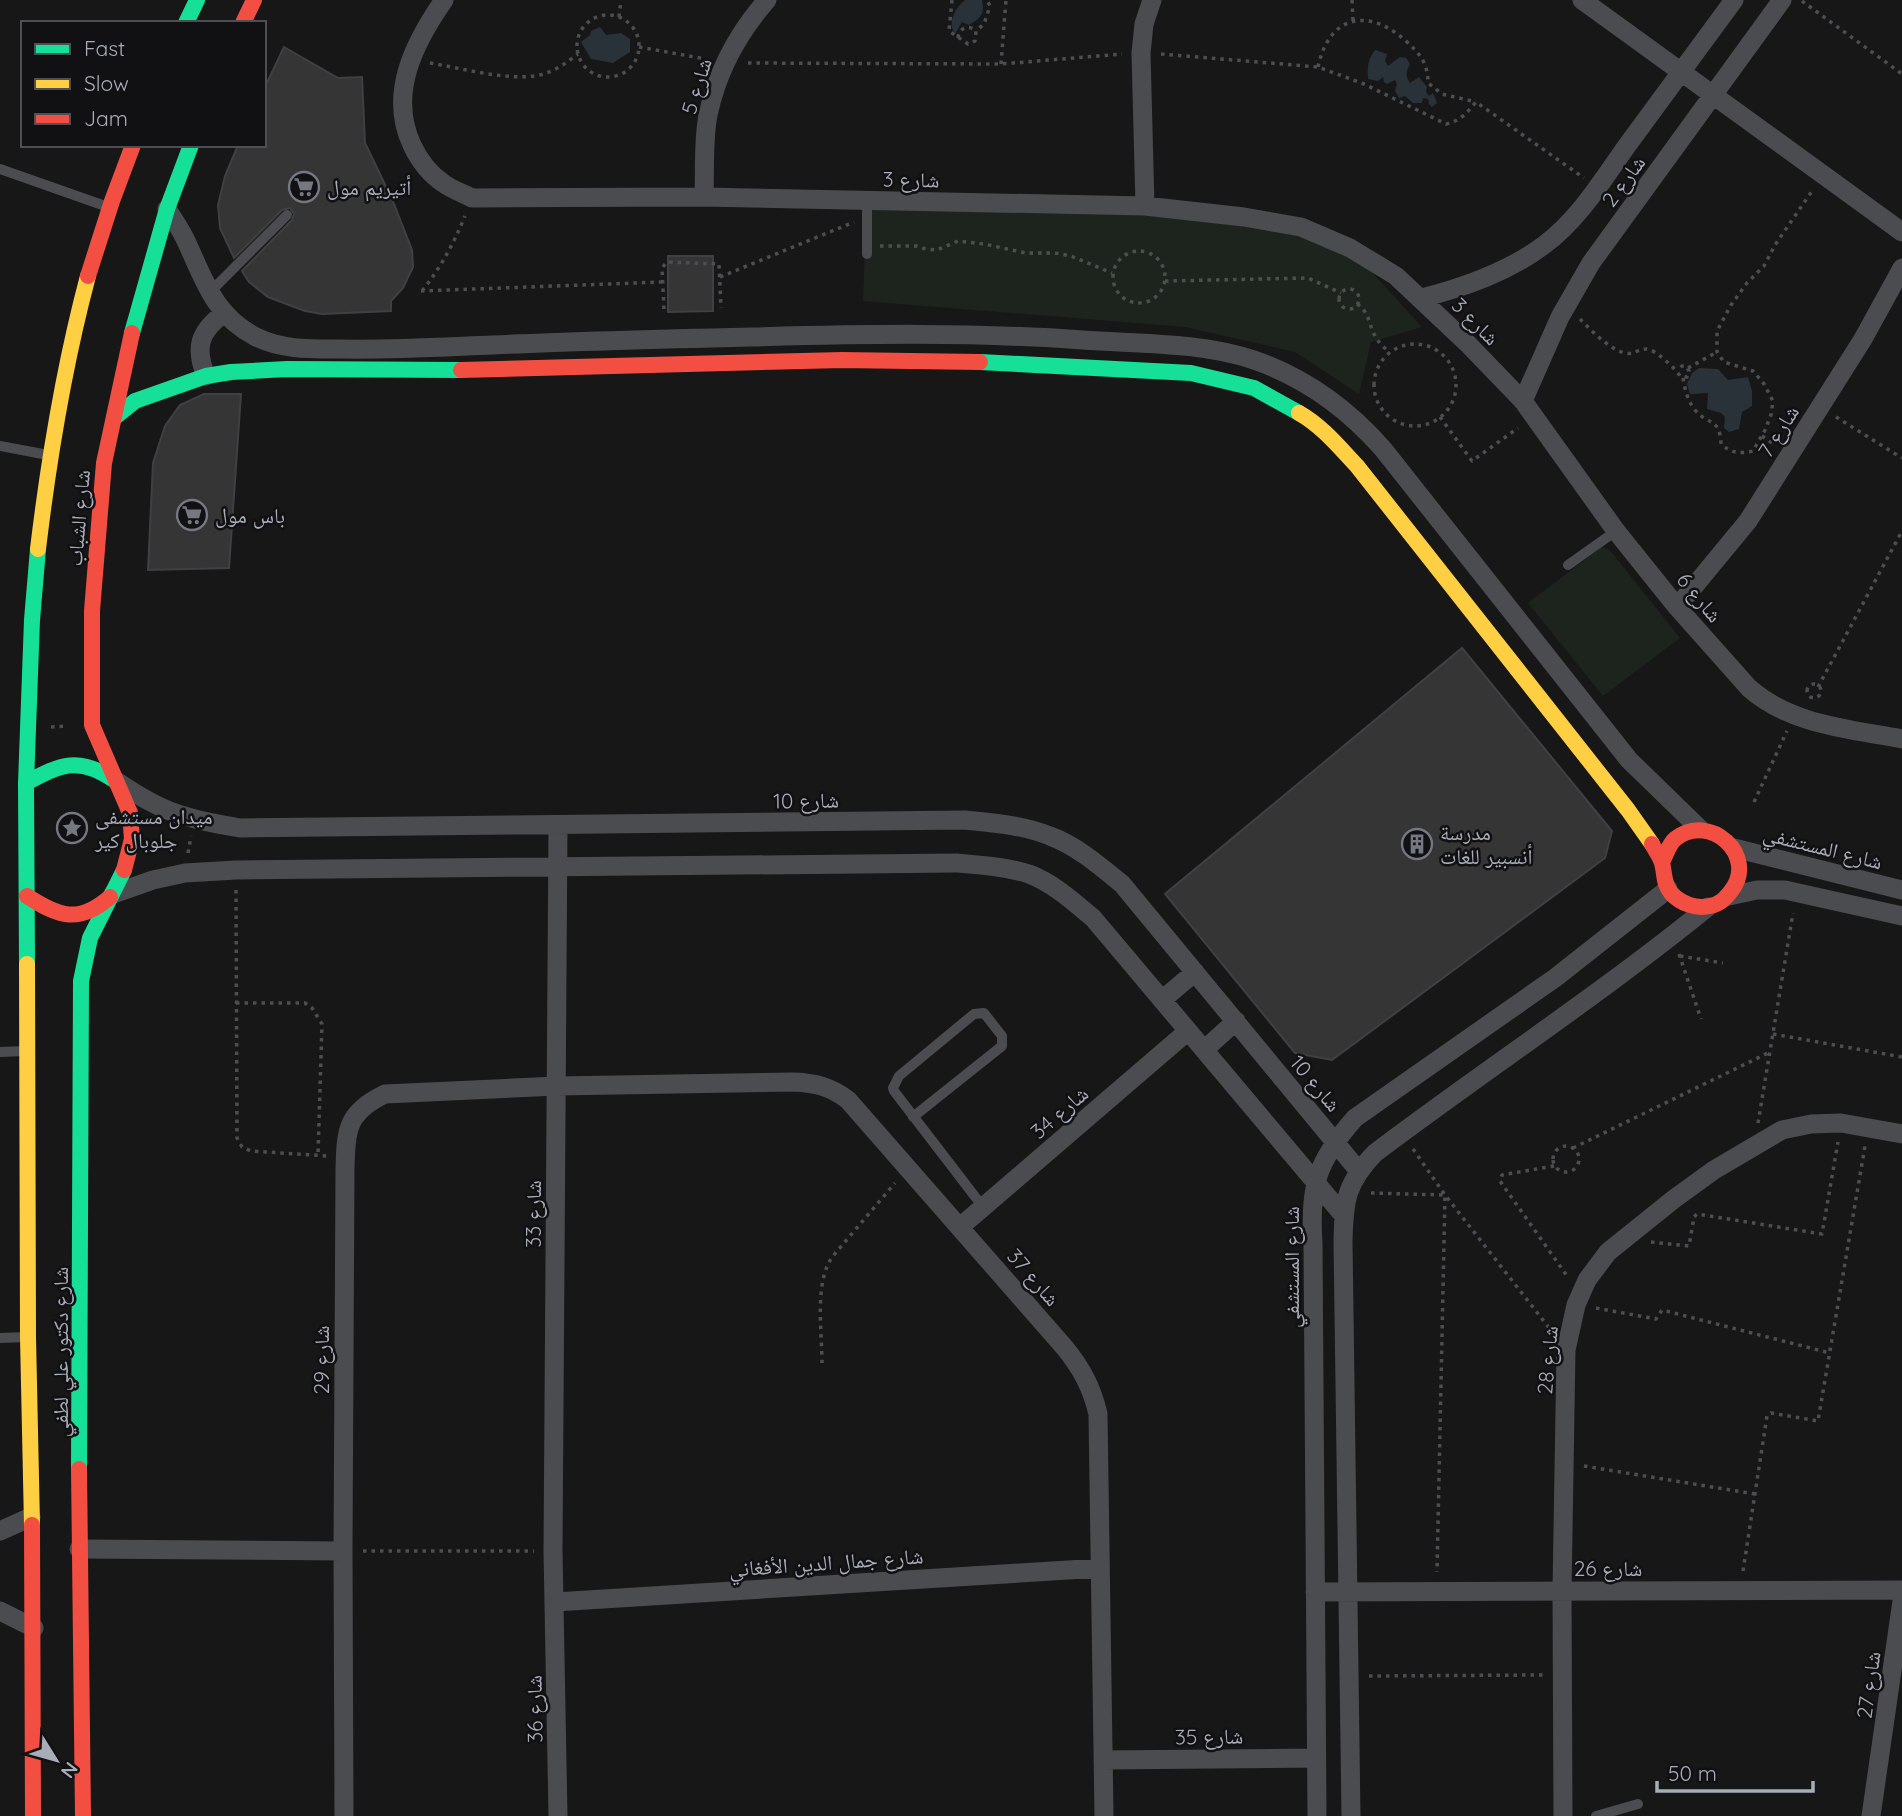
<svg xmlns="http://www.w3.org/2000/svg" width="1902" height="1816" font-family="Quicksand,'Noto Naskh Arabic',sans-serif">
<style>
.green{fill:#1d241e}
.water{fill:#2a3239}
.building{fill:#353536;stroke:#3f4043;stroke-width:2}
.lines{fill:none;stroke-linecap:round;stroke-linejoin:round}
.path{stroke:#4d4e52;stroke-width:3.5;stroke-dasharray:3.5 5;stroke-linecap:butt}
.lane{stroke:#4b4c50;stroke-width:10}
.street{stroke:#4b4c50;stroke-width:19}
.fast{stroke:#16e098;stroke-width:16}
.slow{stroke:#ffcf43;stroke-width:16}
.jam{stroke:#f24e42;stroke-width:16}
.labels{text-anchor:middle;dominant-baseline:central;stroke-width:5;stroke-linejoin:round;paint-order:stroke}
.street-label{font-size:21px;fill:#a8adb8;stroke:#111113}
.poi-label{font-size:21px;fill:#a8adb8;stroke:#111113;text-anchor:start}
</style>
<rect width="100%" height="100%" fill="#171717"/>
<path class="green" d="M 867,201 L 1244,217 L 1350,248 L 1422,327 L 1371,342 L 1359,394 L 1295,352 L 1185,327 L 863,301 Z
M 1602,547 L 1609,549 L 1680,638 L 1603,696 L 1528,603 Z"/>
<path class="water" d="M 965,0 L 982,0 C 985,15 981,17 969,25 L 962,22 L 955,34 C 947,23 955,8 965,0 Z
M 600,27 L 606,35 L 621,33 L 630,39 L 630,52 L 613,63 L 591,59 L 581,42 L 590,35 L 591,31 Z
M 1375,50 L 1387,54 L 1385,61 L 1388,66 L 1400,57 L 1406,58 L 1410,64 C 1406,72 1405,76 1410,83 L 1419,77 L 1427,87 L 1426,92 L 1429,96 L 1433,93 L 1437,103 L 1432,107 L 1429,104 L 1428,99 L 1423,98 L 1422,103 L 1413,103 L 1405,96 L 1399,98 L 1395,91 L 1397,84 L 1395,80 L 1387,84 L 1384,82 L 1383,77 L 1378,81 L 1368,79 C 1367,67 1368,60 1375,50 Z
M 1699,368 L 1718,369 L 1728,380 L 1748,377 L 1752,391 L 1752,406 L 1742,412 L 1739,429 L 1729,432 L 1724,428 L 1725,417 L 1721,413 L 1707,409 L 1708,393 L 1690,394 L 1687,384 L 1692,373 Z"/>
<path class="building" d="M 284,47 L 338,78 L 362,77 L 365,143 L 392,199 L 412,250 L 413,267 L 403,288 L 391,301 L 391,311 L 322,314 L 305,311 L 268,297 L 249,282 L 242,271 L 292,220 L 294,214 L 290,208 L 282,210 L 234,258 L 220,228 L 218,205 L 225,176 L 238,145 L 264,145 L 264,89 Z
M 668,256 L 713,256 L 713,311 L 668,312 Z
M 204,394 L 241,394 L 229,568 L 148,570 L 153,463 L 165,426 L 180,405 Z
M 1462,648 L 1612,831 L 1605,858 L 1332,1060 L 1295,1053 L 1165,894 Z"/>
<g class="lines">
<path class="path" d="M 952,0 L 949,31 L 968,44 L 975,41 L 976,31 L 984,24 L 990,6 L 987,0
M 1352,0 L 1353,21
M 1802,1 L 1902,74
M577 46a31 31 0 1 1 62 0a31 31 0 1 1-62 0Z
M 619,17 L 621,0
M 958,38 C 959,28 968,24 976,31
M 639,47 L 706,59
M 1161,54 L 1318,67 L 1364,84 L 1446,124 C 1460,121 1467,113 1476,102 L 1584,178
M 430,63 C 461,68 503,80 534,76 C 551,74 565,64 578,54
M 748,63 L 1001,64 L 1122,54
M 1001,64 L 1006,0
M 1318,67 C 1329,15 1368,7 1406,41 C 1420,54 1428,63 1428,83 L 1442,94 L 1476,102
M 880,246 L 916,246 L 926,249 L 937,250 L 958,241 L 984,244 L 1026,253 L 1055,253 L 1071,256 L 1112,273
M1113 277a26 26 0 1 1 52 0a26 26 0 1 1-52 0Z
M 720,277 L 854,222
M 1165,281 L 1308,278 L 1341,293
M1339 299a10 10 0 1 1 20 0a10 10 0 1 1-20 0Z
M 421,291 L 662,282
M 422,291 C 441,267 453,245 465,216
M 1357,304 C 1375,316 1365,335 1390,352
M 664,309 L 662,268 L 667,262 L 719,264 L 721,308
M 1580,319 C 1592,331 1604,344 1619,351 C 1632,357 1635,350 1646,349 C 1654,348 1677,370 1680,376 L 1687,377 L 1689,371 L 1686,366 L 1682,366 L 1678,370
M1374 385a41 41 0 1 1 82 0a41 41 0 1 1-82 0Z
M 1688,368 L 1717,352
M 1683,378 C 1685,389 1687,400 1695,410 C 1708,426 1720,417 1721,444 C 1731,453 1740,454 1753,451 L 1765,430 L 1771,415 L 1773,401 L 1764,384 L 1753,371 L 1724,362 L 1717,352 L 1717,331 L 1731,305 L 1747,283 L 1764,266 L 1775,245 L 1812,191
M 1440,417 L 1472,461 L 1518,428
M 1836,417 L 1902,458
M 1762,436 L 1775,445
M1807 691a7 7 0 1 1 14 0a7 7 0 1 1-14 0Z
M 1818,687 L 1902,531
M 51,727 L 68,726
M 1754,802 L 1787,731
M 188,853 L 191,836
M 236,890 L 237,1138 L 242,1147 L 251,1151 L 328,1156
M 1679,954 L 1701,1019
M 1680,956 L 1723,963
M 236,1003 L 305,1003 L 312,1008 L 322,1024 L 318,1155
M 1773,1034 L 1902,1057
M 1758,1123 L 1793,913
M1553 1159a13 13 0 1 1 26 0a13 13 0 1 1-26 0Z
M 1573,1148 L 1770,1052
M 1413,1149 L 1445,1195 L 1550,1329
M 1554,1166 L 1502,1175 L 1500,1181 L 1567,1276
M 1371,1193 L 1445,1195 L 1437,1572
M 1651,1242 L 1689,1246 L 1694,1217 L 1697,1214 L 1822,1234 L 1838,1142
M 1596,1308 L 1656,1319 L 1662,1310 L 1830,1353
M 822,1363 C 822,1331 814,1281 833,1256 L 895,1183
M 1584,1466 L 1755,1494
M 363,1551 L 534,1551
M 1743,1571 L 1767,1416 L 1771,1413 L 1818,1421 L 1865,1146
M 1369,1676 L 1543,1675"/>
<path class="lane" d="M 0,169 L 108,207
M 867,201 L 867,254
M 210,292 L 287,215
M 0,446 L 48,455
M 1568,565 L 1616,531
M 0,1052 L 25,1051
M 913,1117 L 1002,1046 L 1002,1036 L 984,1013 L 974,1014 L 899,1076 L 893,1088 L 894,1091 L 983,1207
M 0,1338 L 27,1337
M 1596,1816 L 1638,1804"/>
<path class="street" d="M 444,0 C 414,43 388,94 412,145 C 419,160 430,174 443,183 C 451,189 462,193 472,198 L 704,197 L 1145,206 L 1244,217 L 1301,227 L 1350,248 L 1396,276 L 1467,343 L 1523,401 L 1616,531 L 1677,607 L 1749,688 C 1791,725 1849,729 1902,739
M 1582,0 L 1902,232
M 704,197 C 705,170 703,141 708,115 C 717,72 738,33 767,0
M 1145,206 L 1141,53 L 1144,24 L 1152,0
M 167,209 C 174,220 182,231 187,243 C 205,282 215,316 256,337 C 282,350 311,349 340,349 C 391,350 442,347 493,345 C 579,341 665,339 751,337 C 862,334 973,332 1083,340 C 1139,344 1200,342 1254,360 C 1306,378 1347,408 1383,449 L 1629,760 L 1700,829
M 1422,298 C 1465,287 1508,272 1544,245 C 1578,220 1602,181 1626,147 C 1662,98 1698,49 1734,0
M 206,376 C 194,347 200,331 224,313
M 1523,401 L 1560,317 L 1591,263 L 1782,0
M 1677,607 L 1748,521 L 1863,339 L 1902,268
M 118,782 C 163,813 186,819 240,828 L 965,820 C 993,823 1023,825 1050,836 C 1077,846 1100,866 1122,884 L 1358,1170
M 558,826 L 553,1551 L 558,1816
M 1734,848 L 1902,890
M 113,894 L 153,880 L 185,873 L 236,870 L 957,863 C 981,865 1006,867 1029,874 C 1053,883 1074,902 1093,918 L 1344,1216
M 1729,896 L 1757,890 L 1785,890 L 1902,916
M 1162,1000 L 1195,972
M 1204,1050 L 1236,1021
M 960,1227 L 1188,1031
M 0,1531 L 31,1517
M 79,1549 L 343,1551
M 1315,1592 L 1902,1590
M 555,1602 L 1100,1568
M 0,1611 L 34,1628
M 1103,1760 L 1316,1758
M 344,1816 L 343,1551 L 345,1169 C 346,1129 347,1112 385,1094 L 557,1086 L 794,1082 C 816,1083 831,1087 848,1100 L 1065,1348 C 1082,1369 1092,1388 1098,1414 L 1104,1816
M 1317,1816 L 1313,1243 C 1309,1186 1317,1161 1355,1118 L 1555,978 L 1668,889
M 1351,1816 L 1343,1241 C 1344,1200 1346,1183 1375,1153 C 1485,1070 1601,994 1708,907
M 1563,1816 L 1562,1591 L 1566,1350 L 1576,1305 L 1587,1280 L 1608,1252 L 1674,1199 L 1714,1170 L 1782,1130 L 1811,1124 L 1841,1123 L 1902,1134
M 1871,1816 L 1902,1601"/>
<path class="fast" d="M 186,23 L 197,0
M 132,333 L 167,209 L 191,145
M 980,362 L 1191,373 L 1254,388 L 1299,413
M 114,418 L 135,401 L 206,376 L 231,372 L 287,369 L 461,370
M 26,783 C 61,764 79,756 114,780
M 27,964 L 26,783 L 32,620 L 38,549
M 79,1469 L 81,981 L 90,938 L 124,870"/>
<path class="slow" d="M 1299,413 C 1322,426 1339,447 1357,466 L 1628,810 L 1652,844
M 38,549 C 49,457 64,366 88,276
M 27,964 L 28,1337 L 32,1525"/>
<path class="jam" d="M 243,23 L 254,0
M 88,276 L 112,201 L 133,145
M 461,370 L 842,360 L 980,362
M 1652,844 C 1655,850 1660,856 1662,863 C 1665,874 1663,883 1671,893 C 1681,904 1696,909 1710,906 C 1720,904 1725,899 1731,891 C 1759,856 1709,811 1675,839 C 1669,844 1666,855 1662,862
M 124,870 L 132,839 L 130,813 L 92,725 L 92,611 L 104,463 L 132,333
M 27,896 C 59,917 79,924 110,897
M 79,1469 L 83,1816
M 32,1525 L 33,1816"/>
</g>
<defs>
<g id="supermarket-ring" transform="scale(1.575)"><circle r="9.5" fill="#111113" stroke="#757880" stroke-width="1.5"/><path d="M-6-5.5h2.5l.6 2H6L4.5 2H-2.5L-4.4-4H-6ZM-1.5 3.2a1.3 1.3 0 1 0 .1 0ZM3 3.2a1.3 1.3 0 1 0 .1 0Z" fill="#757880"/></g>
<g id="sight-ring" transform="scale(1.575)"><circle r="9.5" fill="#111113" stroke="#757880" stroke-width="1.5"/><path d="M0-6L1.8-2.2L6-1.7L2.9 1.2L3.7 5.4L0 3.3L-3.7 5.4L-2.9 1.2L-6-1.7L-1.8-2.2Z" fill="#757880"/></g>
<g id="building-ring" transform="scale(1.575)"><circle r="9.5" fill="#111113" stroke="#757880" stroke-width="1.5"/><path d="M-4-6H4V6H1V3H-1V6H-4ZM-2.5-4.3h1.7v1.8h-1.7ZM.8-4.3h1.7v1.8H.8ZM-2.5-1h1.7V.8h-1.7ZM.8-1h1.7V.8H.8Z" fill="#757880"/></g>
</defs>
<g fill-rule="evenodd">
<use href="#supermarket-ring" x="304" y="187"/>
<use href="#supermarket-ring" x="192" y="515"/>
<use href="#sight-ring" x="72" y="828"/>
<use href="#building-ring" x="1417" y="844"/>
</g>
<g class="labels">
<g class="street-label">
<text transform="translate(696 86) rotate(-73)">شارع 5</text>
<text transform="translate(911 179) rotate(1)">شارع 3</text>
<text transform="translate(1623 181) rotate(-54)">شارع 2</text>
<text transform="translate(1476 321) rotate(45)">شارع 3</text>
<text transform="translate(1778 431) rotate(-58)">شارع 7</text>
<text transform="translate(78 518) rotate(-85)">شارع الشباب</text>
<text transform="translate(1700 597) rotate(50)">شارع 6</text>
<text transform="translate(806 800) rotate(-1)">شارع 10</text>
<text transform="translate(1823 847) rotate(14)">شارع المستشفي</text>
<text transform="translate(1316 1083) rotate(50)">شارع 10</text>
<text transform="translate(1059 1112) rotate(-41)">شارع 34</text>
<text transform="translate(533 1214) rotate(-90)">شارع 33</text>
<text transform="translate(1291 1267) rotate(-90)">شارع المستشفي</text>
<text transform="translate(1034 1277) rotate(49)">شارع 37</text>
<text transform="translate(60 1352) rotate(-90)">شارع دكتور علي لطفي</text>
<text transform="translate(321 1360) rotate(-90)">شارع 29</text>
<text transform="translate(1547 1360) rotate(-85)">شارع 28</text>
<text transform="translate(826 1562) rotate(-4)">شارع جمال الدين الأفغاني</text>
<text x="1608" y="1568">شارع 26</text>
<text transform="translate(1868 1685) rotate(-82)">شارع 27</text>
<text transform="translate(534 1709) rotate(-91)">شارع 36</text>
<text transform="translate(1209 1736) rotate(-1)">شارع 35</text>
</g>
<g class="poi-label">
<text x="327" y="187">أتيريم مول</text>
<text x="215" y="515">باس مول</text>
<text x="95" y="816">ميدان مستشفى<tspan x="95" dy="24">جلوبال كير</tspan></text>
<text x="1440" y="832">مدرسة<tspan x="1440" dy="24">أنسبير للغات</tspan></text>
</g>
</g>
<rect x="21" y="21" width="245" height="126" fill="#111113" stroke="#4d4f55" stroke-width="2"/>
<rect x="35" y="44" width="35" height="10" fill="#16e098" stroke="#4d4f55" stroke-width="2"/>
<text x="84" y="56" font-size="21" fill="#a8adb8">Fast</text>
<rect x="35" y="79" width="35" height="10" fill="#ffcf43" stroke="#4d4f55" stroke-width="2"/>
<text x="84" y="91" font-size="21" fill="#a8adb8">Slow</text>
<rect x="35" y="114" width="35" height="10" fill="#f24e42" stroke="#4d4f55" stroke-width="2"/>
<text x="84" y="126" font-size="21" fill="#a8adb8">Jam</text>
<g transform="translate(56 1760) rotate(127)" stroke="#111113" stroke-width="5" paint-order="stroke">
<path d="M0-5L12 26L0 18L-12 26Z" fill="#a8adb8"/>
<text y="-10" font-size="19" font-weight="bold" text-anchor="middle" fill="#a8adb8">N</text>
</g>
<path d="M1657 1781v10h156v-10" fill="none" stroke="#a8adb8" stroke-width="3.5"/>
<text x="1668" y="1781" font-size="21" fill="#a8adb8" stroke="#111113" stroke-width="5" paint-order="stroke">50 m</text>
</svg>
